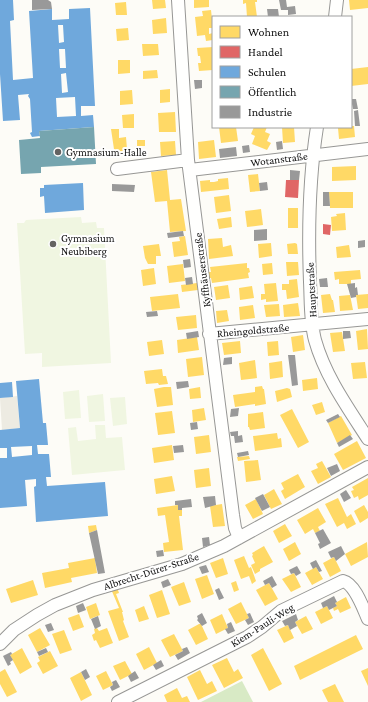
<svg xmlns="http://www.w3.org/2000/svg" width="368" height="702" font-family="'Crimson Pro',serif">
<style>
.forest{fill:#d8eac5}
.pitch{fill:#f0f6e1}
.plaza{fill:#edebe2}
.homes{fill:#ffd966}
.shops{fill:#e06666}
.schools{fill:#6fa8dc;fill-rule:evenodd}
.public{fill:#76a5af}
.industry{fill:#999}
.lines{fill:none;stroke-linecap:round;stroke-linejoin:round}
.minor-casing{stroke:#979795;stroke-width:14}
.minor{stroke:#fffffe;stroke-width:12}
.poi-dot{fill:#646362;stroke:#fff;stroke-width:1.5}
.labels{text-anchor:middle;dominant-baseline:central;stroke-width:4;stroke-linejoin:round;paint-order:stroke}
.poi-label{font-size:11px;fill:#111;stroke:#fff;text-anchor:start}
.street-label{font-size:11px;fill:#111;stroke:#fff}
</style>
<rect width="100%" height="100%" fill="#fdfcf7"/>
<path class="forest" d="M 242,681 L 253,702 L 201,702 Z"/>
<path class="pitch" d="M 81,217 L 82,223 L 96,222 L 97,228 L 104,228 L 111,363 L 42,367 L 42,353 L 25,354 L 17,223 L 24,223 L 26,220 Z
M 79,390 L 81,418 L 65,419 L 63,392 Z
M 103,394 L 105,421 L 89,422 L 87,396 Z
M 125,397 L 127,424 L 113,426 L 110,398 Z
M 95,425 L 105,425 L 106,438 L 122,437 L 125,470 L 72,475 L 68,428 L 76,427 L 78,441 L 96,439 Z"/>
<path class="plaza" d="M 17,396 L 20,428 L 2,430 L 0,398 Z"/>
<path class="homes" d="M 152,0 L 165,0 L 166,8 L 153,9 Z
M 194,0 L 209,0 L 209,7 L 194,8 Z
M 243,0 L 257,0 L 257,2 L 255,2 L 257,17 L 247,17 L 246,3 L 243,4 Z
M 349,0 L 368,0 L 368,8 L 350,10 Z
M 126,2 L 127,15 L 116,15 L 115,3 Z
M 211,10 L 213,28 L 209,28 L 209,34 L 213,33 L 213,40 L 206,41 L 205,35 L 197,36 L 195,17 L 203,16 L 202,11 Z
M 166,18 L 167,33 L 153,34 L 152,20 Z
M 128,28 L 129,40 L 117,41 L 116,29 Z
M 142,44 L 158,44 L 159,55 L 143,56 Z
M 213,47 L 213,70 L 199,71 L 198,63 L 201,63 L 200,56 L 198,56 L 197,48 Z
M 118,60 L 130,60 L 130,73 L 118,74 Z
M 368,67 L 368,84 L 351,86 L 351,69 Z
M 157,70 L 158,78 L 143,79 L 143,71 Z
M 170,89 L 170,102 L 160,103 L 160,90 Z
M 132,90 L 133,104 L 120,105 L 120,91 Z
M 175,112 L 176,132 L 159,132 L 158,113 Z
M 134,114 L 134,128 L 123,128 L 122,115 Z
M 351,126 L 354,126 L 355,137 L 339,139 L 338,128 Z
M 219,127 L 236,127 L 238,141 L 221,143 Z
M 254,127 L 267,127 L 265,132 L 270,134 L 267,141 L 271,143 L 267,150 L 252,144 L 255,136 L 251,134 Z
M 282,127 L 294,127 L 295,142 L 283,143 Z
M 111,129 L 119,129 L 119,138 L 126,137 L 127,149 L 125,149 L 126,155 L 115,156 Z
M 137,140 L 145,140 L 145,146 L 137,146 Z
M 214,140 L 216,157 L 199,159 L 198,142 Z
M 175,141 L 176,155 L 161,156 L 160,142 Z
M 356,166 L 356,180 L 332,181 L 332,167 Z
M 167,170 L 170,200 L 181,199 L 186,231 L 170,232 L 167,201 L 155,202 L 151,172 Z
M 258,174 L 260,191 L 250,192 L 248,175 Z
M 228,178 L 229,189 L 201,192 L 200,181 L 210,180 L 210,182 L 214,182 L 218,181 L 218,179 Z
M 329,192 L 353,192 L 353,208 L 330,208 Z
M 229,195 L 231,211 L 216,213 L 214,197 Z
M 288,208 L 298,208 L 298,228 L 288,228 Z
M 261,209 L 263,225 L 247,227 L 245,211 Z
M 345,213 L 346,230 L 332,231 L 331,217 L 337,216 L 336,214 Z
M 231,217 L 232,227 L 219,229 L 217,219 Z
M 185,236 L 188,255 L 174,257 L 172,242 L 180,241 L 179,237 Z
M 222,238 L 223,247 L 231,245 L 233,256 L 209,259 L 208,239 Z
M 271,243 L 272,256 L 259,258 L 258,244 Z
M 295,243 L 297,244 L 298,254 L 288,254 L 287,244 Z
M 159,244 L 161,256 L 156,256 L 156,264 L 148,264 L 145,258 L 143,246 Z
M 349,245 L 351,257 L 337,258 L 336,247 Z
M 286,262 L 298,262 L 299,275 L 287,276 Z
M 247,263 L 247,268 L 249,268 L 250,272 L 248,273 L 249,278 L 212,283 L 211,278 L 209,278 L 208,272 L 211,272 L 210,267 Z
M 272,263 L 273,274 L 263,275 L 262,264 Z
M 183,264 L 185,281 L 169,283 L 167,266 Z
M 154,268 L 156,284 L 143,286 L 141,270 Z
M 360,270 L 361,279 L 351,280 L 351,284 L 339,284 L 339,279 L 335,280 L 334,272 Z
M 297,279 L 299,297 L 287,299 L 286,290 L 282,290 L 282,284 L 289,284 L 289,280 Z
M 197,283 L 198,290 L 182,292 L 181,285 Z
M 276,283 L 278,301 L 266,302 L 266,299 L 261,300 L 261,294 L 265,294 L 264,284 Z
M 228,285 L 230,298 L 216,300 L 214,287 Z
M 252,286 L 254,298 L 240,300 L 239,288 Z
M 178,294 L 180,308 L 152,311 L 150,297 Z
M 330,294 L 332,300 L 333,300 L 335,312 L 323,313 L 321,295 Z
M 368,294 L 368,308 L 358,309 L 356,295 Z
M 350,295 L 353,310 L 340,311 L 339,296 Z
M 298,303 L 300,316 L 284,317 L 283,305 Z
M 279,304 L 280,316 L 266,317 L 264,305 Z
M 253,305 L 255,318 L 240,320 L 239,307 Z
M 227,310 L 229,321 L 217,323 L 216,311 Z
M 196,315 L 197,328 L 178,330 L 176,317 Z
M 367,329 L 368,349 L 358,350 L 356,331 Z
M 342,332 L 345,351 L 333,352 L 330,333 Z
M 303,335 L 305,350 L 293,352 L 291,337 Z
M 197,337 L 199,350 L 178,353 L 177,340 Z
M 162,340 L 164,354 L 149,356 L 147,342 Z
M 240,341 L 241,353 L 224,355 L 222,343 Z
M 278,341 L 279,355 L 268,356 L 267,342 Z
M 202,357 L 204,375 L 188,377 L 186,359 Z
M 255,360 L 257,378 L 241,380 L 239,363 Z
M 282,361 L 283,377 L 270,379 L 269,363 Z
M 365,362 L 367,378 L 353,379 L 351,363 Z
M 162,369 L 163,376 L 166,376 L 168,384 L 159,385 L 158,383 L 146,384 L 144,371 Z
M 317,378 L 318,389 L 303,391 L 302,380 Z
M 262,386 L 263,389 L 264,389 L 266,404 L 255,406 L 255,404 L 235,407 L 233,395 L 255,392 L 255,387 Z
M 164,387 L 171,387 L 173,405 L 157,407 L 154,389 Z
M 200,387 L 201,398 L 190,399 L 189,389 Z
M 287,388 L 290,389 L 292,397 L 277,402 L 275,391 Z
M 322,402 L 325,412 L 316,415 L 312,405 Z
M 204,408 L 206,420 L 193,422 L 192,410 Z
M 292,409 L 309,442 L 298,448 L 280,415 Z
M 172,411 L 175,433 L 158,435 L 155,413 Z
M 263,412 L 265,428 L 250,430 L 249,427 L 248,427 L 248,414 Z
M 341,416 L 352,435 L 337,443 L 328,423 Z
M 277,433 L 278,439 L 281,438 L 282,447 L 255,451 L 253,436 Z
M 209,435 L 211,452 L 196,454 L 194,437 Z
M 357,441 L 366,458 L 343,470 L 334,454 Z
M 172,445 L 174,460 L 154,463 L 152,448 Z
M 249,456 L 250,459 L 238,461 L 237,457 Z
M 258,460 L 261,480 L 246,482 L 244,461 Z
M 322,461 L 331,477 L 318,484 L 311,471 L 318,468 L 316,464 Z
M 209,468 L 211,486 L 196,488 L 194,470 Z
M 298,474 L 305,487 L 285,499 L 281,491 L 284,489 L 281,483 Z
M 172,476 L 175,491 L 156,494 L 154,479 Z
M 368,478 L 368,495 L 359,500 L 358,496 L 354,498 L 351,491 L 354,490 L 352,487 Z
M 274,489 L 282,504 L 271,509 L 264,495 Z
M 338,498 L 347,517 L 351,514 L 356,524 L 347,529 L 344,523 L 337,527 L 325,504 Z
M 256,499 L 263,514 L 253,519 L 245,505 Z
M 222,504 L 225,526 L 213,527 L 210,506 Z
M 178,505 L 178,510 L 182,510 L 182,516 L 179,516 L 183,550 L 164,552 L 163,543 L 169,542 L 165,515 L 158,516 L 157,508 Z
M 364,505 L 368,512 L 368,518 L 360,523 L 354,511 Z
M 318,508 L 326,522 L 318,527 L 320,531 L 315,533 L 313,529 L 305,534 L 297,520 Z
M 285,524 L 292,536 L 279,543 L 273,531 Z
M 96,525 L 97,530 L 89,533 L 88,526 Z
M 295,542 L 301,554 L 289,561 L 283,549 Z
M 367,542 L 368,557 L 351,566 L 345,554 Z
M 264,546 L 273,562 L 260,569 L 260,571 L 255,574 L 251,565 L 255,563 L 252,556 L 253,555 L 252,553 Z
M 244,556 L 249,568 L 251,567 L 256,581 L 252,584 L 249,576 L 241,579 L 234,560 Z
M 334,557 L 341,571 L 330,577 L 323,563 Z
M 95,558 L 97,573 L 71,578 L 72,582 L 45,588 L 42,573 L 69,568 L 68,563 Z
M 223,558 L 228,574 L 216,578 L 210,563 Z
M 316,567 L 323,579 L 312,585 L 305,573 Z
M 294,573 L 301,587 L 291,592 L 282,579 Z
M 207,575 L 214,594 L 202,599 L 195,579 Z
M 33,580 L 38,595 L 11,603 L 6,589 Z
M 236,581 L 239,590 L 234,592 L 231,583 Z
M 184,582 L 191,602 L 179,606 L 171,587 Z
M 269,583 L 278,599 L 265,606 L 256,590 Z
M 117,587 L 119,593 L 116,594 L 123,612 L 122,612 L 124,620 L 123,621 L 129,637 L 119,641 L 108,611 L 119,608 L 111,589 Z
M 162,590 L 170,614 L 157,618 L 149,595 Z
M 346,597 L 351,608 L 340,613 L 338,609 L 334,611 L 333,608 L 337,606 L 335,603 Z
M 241,602 L 249,618 L 236,624 L 228,609 Z
M 96,603 L 100,615 L 90,619 L 86,607 Z
M 144,606 L 149,619 L 139,622 L 135,610 Z
M 327,606 L 333,618 L 321,624 L 315,612 Z
M 79,614 L 84,627 L 73,631 L 68,618 Z
M 222,614 L 228,628 L 216,634 L 210,620 Z
M 306,616 L 313,629 L 302,634 L 295,622 Z
M 199,624 L 201,624 L 208,639 L 196,645 L 188,630 Z
M 288,625 L 294,638 L 284,643 L 277,630 Z
M 40,628 L 50,645 L 37,652 L 28,635 Z
M 97,628 L 99,631 L 107,628 L 113,643 L 100,648 L 96,640 L 94,641 L 92,635 L 95,633 L 94,629 Z
M 64,630 L 72,650 L 60,654 L 52,634 Z
M 174,634 L 183,651 L 170,657 L 161,640 Z
M 356,635 L 363,649 L 300,680 L 294,666 Z
M 149,647 L 157,663 L 144,670 L 136,654 Z
M 22,648 L 32,667 L 20,674 L 10,655 Z
M 263,648 L 282,684 L 269,691 L 251,655 Z
M 50,651 L 58,666 L 43,674 L 37,663 L 40,661 L 38,657 Z
M 227,658 L 234,672 L 238,669 L 243,678 L 224,688 L 212,665 Z
M 125,661 L 132,674 L 120,680 L 113,666 Z
M 368,668 L 368,686 L 361,671 Z
M 5,669 L 17,692 L 7,697 L 0,684 L 0,672 Z
M 200,670 L 207,684 L 212,681 L 217,691 L 198,700 L 187,677 Z
M 106,671 L 113,685 L 103,690 L 96,676 Z
M 81,672 L 92,695 L 81,701 L 70,678 Z
M 335,684 L 344,702 L 328,702 L 322,690 Z
M 177,688 L 182,698 L 187,696 L 190,702 L 167,702 L 164,695 Z"/>
<path class="shops" d="M 286,180 L 299,180 L 298,198 L 285,197 Z
M 323,224 L 331,225 L 330,235 L 323,234 Z"/>
<path class="schools" d="M 0,0 L 13,0 L 14,20 L 10,21 L 13,80 L 33,78 L 29,11 L 52,9 L 52,20 L 69,19 L 69,9 L 90,8 L 95,106 L 81,106 L 81,116 L 93,115 L 94,127 L 39,131 L 40,136 L 32,137 L 30,133 L 32,132 L 30,99 L 28,96 L 29,94 L 18,95 L 20,120 L 3,121 L 0,74 ZM 58,25 L 63,25 L 64,42 L 59,43 ZM 59,49 L 65,49 L 66,68 L 60,68 ZM 66,73 L 68,92 L 62,93 L 61,74 ZM 75,97 L 76,116 L 57,117 L 56,98 Z
M 83,183 L 84,210 L 45,213 L 44,196 L 40,197 L 40,188 L 44,188 L 44,185 Z
M 39,379 L 43,423 L 46,423 L 48,445 L 37,445 L 38,454 L 49,454 L 51,477 L 46,477 L 47,486 L 105,482 L 108,516 L 36,522 L 34,487 L 36,486 L 36,479 L 25,480 L 27,506 L 0,508 L 0,458 L 7,458 L 7,448 L 0,448 L 0,430 L 20,428 L 16,381 ZM 32,446 L 32,455 L 12,457 L 11,447 Z
M 12,382 L 13,397 L 0,398 L 0,383 Z"/>
<path class="public" d="M 94,127 L 96,164 L 41,167 L 41,173 L 21,174 L 19,140 L 40,138 L 39,131 Z"/>
<path class="industry" d="M 32,0 L 48,0 L 51,2 L 52,9 L 32,10 Z
M 279,0 L 286,0 L 287,7 L 295,6 L 296,14 L 288,15 L 288,10 L 281,10 Z
M 267,9 L 278,9 L 279,17 L 268,17 Z
M 194,80 L 202,80 L 202,88 L 195,89 Z
M 351,99 L 356,99 L 358,109 L 353,109 Z
M 358,110 L 360,126 L 355,126 L 354,111 Z
M 282,141 L 283,149 L 277,150 L 276,142 Z
M 249,145 L 250,152 L 243,153 L 242,146 Z
M 236,147 L 237,156 L 220,158 L 219,149 Z
M 290,170 L 300,171 L 299,180 L 290,180 Z
M 267,182 L 268,190 L 260,191 L 259,183 Z
M 112,184 L 135,185 L 134,192 L 112,191 Z
M 323,192 L 329,192 L 330,206 L 323,206 Z
M 267,229 L 267,240 L 254,241 L 254,230 Z
M 183,231 L 184,236 L 168,238 L 167,233 Z
M 365,240 L 365,247 L 358,248 L 358,241 Z
M 190,259 L 191,267 L 184,268 L 183,260 Z
M 192,277 L 193,284 L 186,285 L 185,278 Z
M 327,278 L 328,287 L 320,287 L 319,279 Z
M 355,283 L 355,288 L 357,287 L 358,295 L 356,295 L 356,297 L 351,298 L 347,284 Z
M 157,311 L 158,316 L 147,317 L 146,312 Z
M 198,331 L 199,337 L 187,339 L 186,333 Z
M 343,331 L 350,331 L 351,338 L 343,339 Z
M 288,355 L 295,355 L 298,385 L 292,386 Z
M 232,357 L 232,364 L 223,365 L 224,358 Z
M 188,381 L 189,387 L 177,389 L 176,382 Z
M 239,408 L 238,416 L 230,417 L 231,409 Z
M 338,414 L 340,417 L 328,423 L 326,420 Z
M 197,422 L 198,429 L 191,430 L 190,423 Z
M 238,431 L 238,436 L 242,435 L 243,442 L 235,443 L 234,436 L 231,436 L 230,432 Z
M 350,435 L 353,439 L 339,447 L 337,443 Z
M 183,445 L 184,452 L 174,453 L 173,446 Z
M 248,451 L 249,455 L 238,457 L 237,453 Z
M 337,464 L 340,471 L 331,476 L 327,468 Z
M 346,490 L 351,498 L 344,502 L 340,494 Z
M 263,494 L 270,507 L 262,511 L 255,498 Z
M 215,496 L 216,505 L 205,508 L 203,497 Z
M 191,499 L 192,507 L 182,508 L 182,510 L 178,510 L 178,505 L 175,505 L 175,501 Z
M 323,529 L 331,543 L 320,549 L 318,544 L 320,543 L 315,533 Z
M 97,530 L 105,573 L 98,574 L 89,533 Z
M 209,537 L 210,545 L 203,547 L 202,538 Z
M 341,546 L 345,554 L 336,561 L 334,557 L 331,558 L 328,552 Z
M 163,550 L 164,556 L 157,557 L 156,551 Z
M 316,560 L 322,571 L 319,572 L 316,567 L 313,569 L 310,563 Z
M 206,565 L 209,572 L 202,574 L 199,567 Z
M 297,566 L 301,573 L 296,576 L 294,573 L 291,574 L 289,570 Z
M 272,576 L 277,585 L 272,588 L 269,583 L 265,585 L 263,581 Z
M 168,579 L 171,585 L 163,588 L 161,582 Z
M 219,588 L 224,598 L 219,600 L 215,590 Z
M 334,596 L 337,602 L 335,603 L 337,606 L 329,610 L 327,606 L 323,608 L 321,603 Z
M 83,603 L 86,610 L 78,613 L 76,606 Z
M 202,613 L 207,623 L 202,626 L 197,620 L 198,619 L 197,616 Z
M 250,613 L 254,622 L 248,625 L 245,620 L 249,618 L 247,614 Z
M 296,614 L 298,620 L 295,622 L 297,626 L 290,630 L 288,625 L 285,626 L 282,621 Z
M 98,616 L 101,626 L 95,629 L 91,619 Z
M 231,622 L 235,631 L 228,634 L 225,629 L 228,628 L 227,624 Z
M 51,623 L 54,630 L 48,632 L 45,625 Z
M 187,647 L 190,653 L 178,660 L 175,655 L 183,651 L 182,649 Z
M 46,648 L 48,652 L 39,656 L 37,652 Z
M 11,652 L 12,654 L 10,655 L 13,660 L 10,662 L 11,664 L 8,666 L 3,656 Z
M 161,660 L 164,666 L 156,670 L 153,665 Z
M 86,669 L 90,677 L 85,680 L 81,672 Z
M 135,671 L 139,678 L 131,682 L 128,676 Z
M 116,680 L 120,687 L 112,691 L 110,687 L 113,685 L 112,682 Z"/>
<g class="lines">
<g class="minor-casing">
<path id="minor" d="M 178,0 L 188,160 L 233,515 L 235,528 L 239,538
M 335,17 L 337,0
M 317,127 C 309,178 308,230 310,282 C 311,301 310,321 315,340 C 325,376 348,408 368,439
M 117,169 L 188,160
M 190,170 L 368,149
M 209,334 L 368,319
M 0,644 L 14,630 L 37,615 L 55,605 L 93,590 L 182,564 L 224,546 L 368,467
M 118,702 L 247,637 L 262,627 L 281,611 L 343,581 C 355,584 363,608 368,619"/>
</g>
<use href="#minor" class="minor"/>
</g>
<g class="poi-dot">
<circle cx="58" cy="152" r="4"/>
<circle cx="53" cy="244" r="4"/>
</g>
<g class="labels">
<g class="poi-label">
<text x="66" y="152">Gymnasium-Halle</text>
<text x="61" y="238">Gymnasium<tspan x="61" dy="13">Neubiberg</tspan></text>
</g>
<g class="street-label">
<text transform="translate(279 159) rotate(-7)">Wotanstraße</text>
<text transform="translate(202 270) rotate(-97)">Kyffhäuserstraße</text>
<text transform="translate(311 290) rotate(-93)">Hauptstraße</text>
<text transform="translate(253 330) rotate(-5)">Rheingoldstraße</text>
<text transform="translate(151 571) rotate(-18)">Albrecht-Dürer-Straße</text>
<text transform="translate(262 625) rotate(-32)">Kiem-Pauli-Weg</text>
</g>
</g>
<rect x="212" y="16" width="140" height="112" fill="#ffffff" stroke="#a0a0a0"/>
<rect x="220" y="26" width="20" height="12" fill="#ffd966" stroke="#a0a0a0"/>
<text x="248" y="36" font-size="12" fill="#111111">Wohnen</text>
<rect x="220" y="46" width="20" height="12" fill="#e06666" stroke="#a0a0a0"/>
<text x="248" y="56" font-size="12" fill="#111111">Handel</text>
<rect x="220" y="66" width="20" height="12" fill="#6fa8dc" stroke="#a0a0a0"/>
<text x="248" y="76" font-size="12" fill="#111111">Schulen</text>
<rect x="220" y="86" width="20" height="12" fill="#76a5af" stroke="#a0a0a0"/>
<text x="248" y="96" font-size="12" fill="#111111">Öffentlich</text>
<rect x="220" y="106" width="20" height="12" fill="#999999" stroke="#a0a0a0"/>
<text x="248" y="116" font-size="12" fill="#111111">Industrie</text>
</svg>
